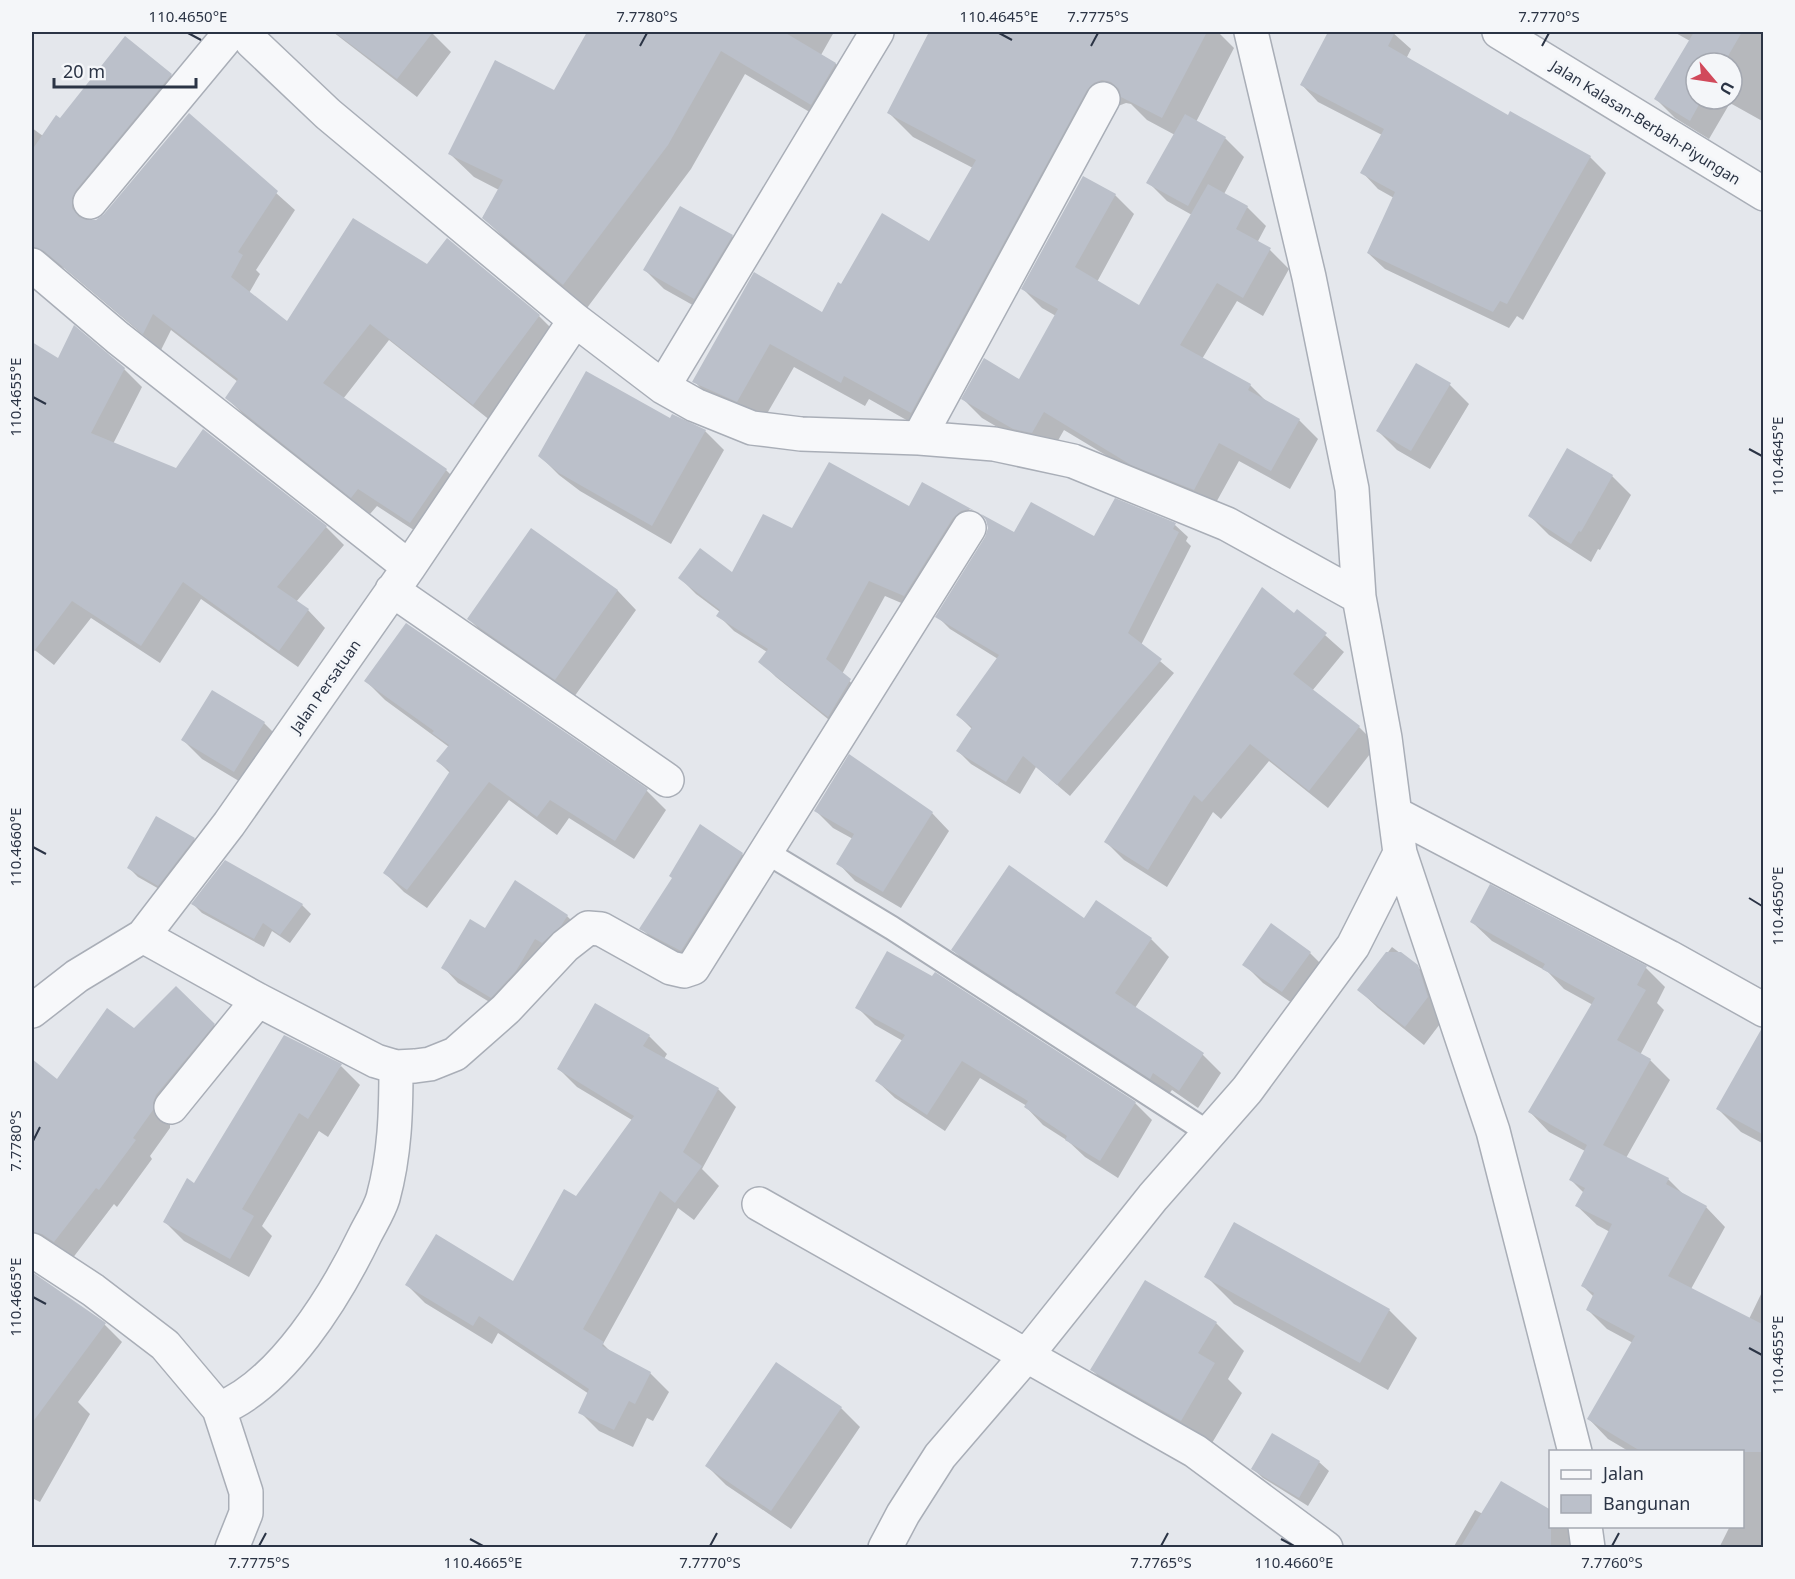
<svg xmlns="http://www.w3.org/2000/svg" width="1795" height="1579" font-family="'Noto Sans',sans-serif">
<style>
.shadow{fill:#0003;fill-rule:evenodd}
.building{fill:#bbc0ca}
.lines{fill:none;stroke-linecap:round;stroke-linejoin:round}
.service-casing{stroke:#a9aeb7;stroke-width:26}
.minor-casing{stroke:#a9aeb7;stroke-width:36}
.tertiary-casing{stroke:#a9aeb7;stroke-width:36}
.service{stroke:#f7f8fa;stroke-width:22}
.minor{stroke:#f7f8fa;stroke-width:33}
.tertiary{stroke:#f7f8fa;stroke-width:33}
.ticks{fill:none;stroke:#2b3445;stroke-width:2}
.labels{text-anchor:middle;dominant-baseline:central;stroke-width:6;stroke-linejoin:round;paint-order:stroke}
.street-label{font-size:15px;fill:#2b3445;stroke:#f4f6f9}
.neatline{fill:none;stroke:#2b3445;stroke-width:2}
.ticks-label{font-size:15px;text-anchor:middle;fill:#2b3445}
</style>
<rect width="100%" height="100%" fill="#e4e7ec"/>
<path class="shadow" d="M 333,32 L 431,32 L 451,52 L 417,97 Z
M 589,32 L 834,32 L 821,55 L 836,64 L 859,88 L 835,127 L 745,74 L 691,169 L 587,308 L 507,241 L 483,217 L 499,190 L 474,177 L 450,154 L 555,92 Z
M 931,32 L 1218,32 L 1234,48 L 1196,122 L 1225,138 L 1244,157 L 1224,194 L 1247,207 L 1266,226 L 1257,243 L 1270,250 L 1289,269 L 1263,316 L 1237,301 L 1202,359 L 1250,385 L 1269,404 L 1299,420 L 1318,439 L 1290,489 L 1239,461 L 1213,508 L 1152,483 L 1064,430 L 1052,451 L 1033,448 L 982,418 L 963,399 L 1019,381 L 1056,316 L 1042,308 L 1023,289 L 1115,195 L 1134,214 L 1097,282 L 1139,307 L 1192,215 L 1167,201 L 1148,182 L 1175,135 L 1147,120 L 1131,104 L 1126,103 L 1118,106 L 935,436 L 869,399 L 865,406 L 794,367 L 761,424 L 717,405 L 694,381 L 822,314 L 841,286 L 930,243 L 973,168 L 913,137 L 889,113 Z
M 1330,32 L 1392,32 L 1411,49 L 1406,59 L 1508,117 L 1590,157 L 1606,173 L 1523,320 L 1517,316 L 1509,328 L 1385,269 L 1368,253 L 1394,198 L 1378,189 L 1362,172 L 1382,135 L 1318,102 L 1302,85 Z
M 1674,32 L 1764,32 L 1764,122 L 1730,103 L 1709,139 L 1675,118 L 1656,99 L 1690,41 ZM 1696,63 L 1732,63 L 1732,99 L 1696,99 Z
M 171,75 L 189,92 L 89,217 L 89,222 L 96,221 L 105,215 L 189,115 L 295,210 L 256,270 L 260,274 L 249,293 L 288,323 L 427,266 L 448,240 L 539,316 L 557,334 L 491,421 L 389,340 L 343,399 L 446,470 L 464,488 L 429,540 L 377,506 L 370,514 L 245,416 L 227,398 L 238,382 L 171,330 L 161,350 L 64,268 L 54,264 L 32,281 L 32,128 L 43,136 L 61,120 Z
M 732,236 L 751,255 L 714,317 L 664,289 L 645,270 Z
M 32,344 L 58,360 L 124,369 L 142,387 L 113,444 L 177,470 L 204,431 L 326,527 L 344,545 L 296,602 L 308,610 L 325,628 L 298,667 L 201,599 L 160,663 L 91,618 L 54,665 L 32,648 Z
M 1417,365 L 1450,385 L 1469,404 L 1430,469 L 1397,450 L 1378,431 Z
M 670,420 L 705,431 L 724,450 L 671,544 L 580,491 L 559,475 L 540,456 Z
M 1567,450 L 1612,476 L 1631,495 L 1600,550 L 1598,549 L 1591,562 L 1549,535 L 1530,516 Z
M 923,484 L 974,512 L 987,525 L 977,526 L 920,611 L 885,596 L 842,674 L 865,696 L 844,732 L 776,677 L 760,661 L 767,652 L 734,631 L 718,615 L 720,612 L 696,594 L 680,578 L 733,575 L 792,530 L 909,508 Z
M 1175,525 L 1188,537 L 1186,541 L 1191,546 L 1141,645 L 1174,673 L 1070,796 L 1036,767 L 1020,794 L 971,764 L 958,751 L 972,729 L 958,715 L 998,659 L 950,629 L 937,616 L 1015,535 L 1095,538 Z
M 531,530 L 618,591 L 636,610 L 574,697 L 488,638 L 469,619 Z
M 1298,611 L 1344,652 L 1312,691 L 1359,727 L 1377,745 L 1328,808 L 1269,761 L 1221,819 L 1213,812 L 1167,887 L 1124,860 L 1106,842 Z
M 366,681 L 647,791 L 666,810 L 634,859 L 569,818 L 557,835 L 509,800 L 427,908 L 404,892 L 385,873 L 450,773 L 438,761 L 449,747 L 385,700 Z
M 264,723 L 283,742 L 254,790 L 202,759 L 183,740 Z
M 816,811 L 932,813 L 949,831 L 901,908 L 855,881 L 838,863 L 853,839 L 833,828 Z
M 194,839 L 203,848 L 168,894 L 138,877 L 129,868 Z
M 742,854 L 761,873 L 701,969 L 660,947 L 641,928 Z
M 193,904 L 302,905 L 311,914 L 290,943 L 272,931 L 264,947 L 202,913 Z
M 567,916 L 582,931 L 506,1012 L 458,983 L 443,967 L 485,930 Z
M 1085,920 L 1151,939 L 1169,957 L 1135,1008 L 1203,1055 L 1221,1073 L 1198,1108 L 1172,1090 L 1168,1095 L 971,968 L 953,950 Z
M 1472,922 L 1646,968 L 1665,987 L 1657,1003 L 1664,1010 L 1640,1055 L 1650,1060 L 1670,1080 L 1626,1158 L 1668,1179 L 1684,1195 L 1706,1207 L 1725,1227 L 1691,1289 L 1749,1319 L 1764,1288 L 1764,1548 L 1719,1548 L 1730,1526 L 1742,1526 L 1742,1452 L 1630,1452 L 1608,1439 L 1589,1419 L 1633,1343 L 1607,1329 L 1588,1310 L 1594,1297 L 1582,1285 L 1610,1232 L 1597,1225 L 1577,1206 L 1584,1193 L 1571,1180 L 1585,1151 L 1549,1132 L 1530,1112 L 1593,1005 L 1564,989 L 1548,972 L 1492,941 Z
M 1392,947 L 1417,966 L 1436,986 L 1446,1016 L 1424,1045 L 1378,1008 L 1359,990 Z
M 1310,953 L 1329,972 L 1302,1010 L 1263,983 L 1244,964 Z
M 176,988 L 231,1042 L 170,1122 L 170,1128 L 150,1156 L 152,1159 L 117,1207 L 114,1204 L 72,1259 L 32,1264 L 32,1080 L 40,1068 L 58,1081 L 134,1030 Z
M 857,1007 L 1135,1103 L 1152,1120 L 1118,1178 L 1085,1157 L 1068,1141 L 1043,1125 L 1026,1107 L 1027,1106 L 980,1078 L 945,1131 L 895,1098 L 877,1081 L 903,1041 L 875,1025 Z
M 1764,1030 L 1764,1144 L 1741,1132 L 1718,1109 Z
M 649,1036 L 667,1054 L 664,1059 L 718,1089 L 736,1107 L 702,1169 L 719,1186 L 694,1220 L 678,1208 L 603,1344 L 613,1354 L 650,1373 L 669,1392 L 653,1421 L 647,1418 L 633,1447 L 599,1431 L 580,1412 L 589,1394 L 498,1333 L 492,1344 L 425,1303 L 407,1285 L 514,1283 L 632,1120 L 577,1087 L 559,1069 Z
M 341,1066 L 360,1085 L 328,1137 L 319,1131 L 262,1226 L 272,1236 L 249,1277 L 184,1241 L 165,1222 L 194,1185 Z
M 32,1273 L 105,1325 L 122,1342 L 78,1402 L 90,1414 L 40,1502 L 32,1498 Z
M 1206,1276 L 1389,1310 L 1417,1338 L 1388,1390 L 1234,1304 Z
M 1216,1323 L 1244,1351 L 1228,1379 L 1242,1393 L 1209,1448 L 1120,1398 L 1092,1370 Z
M 841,1408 L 860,1427 L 791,1529 L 726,1485 L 707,1466 Z
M 1319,1462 L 1329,1471 L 1308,1506 L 1263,1478 L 1253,1469 Z
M 1475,1510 L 1483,1514 L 1550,1526 L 1570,1526 L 1582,1548 L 1453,1548 Z"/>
<path class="building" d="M 334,32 L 433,32 L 397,79 Z
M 587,32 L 784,32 L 836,63 L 811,105 L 721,51 L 668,145 L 563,285 L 482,218 L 503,180 L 448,154 L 495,60 L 554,90 Z
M 929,32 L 1207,32 L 1162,118 L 1121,97 L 1119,89 L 1111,82 L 1102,80 L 1094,83 L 1087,90 L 911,413 L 844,376 L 841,383 L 770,344 L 737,402 L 692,382 L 754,272 L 822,312 L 838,282 L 841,284 L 882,213 L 929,241 L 976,160 L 887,113 Z
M 1328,32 L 1395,32 L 1388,46 L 1508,115 L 1510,111 L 1591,156 L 1507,304 L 1500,301 L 1493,312 L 1367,253 L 1395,192 L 1360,173 L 1384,129 L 1300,85 Z
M 1694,32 L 1742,32 L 1724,63 L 1696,63 L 1696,99 L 1702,99 L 1690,121 L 1654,99 Z
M 125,36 L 172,74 L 76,190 L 72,198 L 72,208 L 79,217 L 87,220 L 96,220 L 104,214 L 189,113 L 278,191 L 238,252 L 243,255 L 231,277 L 287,321 L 353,218 L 427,264 L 447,238 L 540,315 L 473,405 L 370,324 L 323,383 L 447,469 L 410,523 L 358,489 L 351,498 L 225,398 L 238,379 L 153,314 L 143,334 L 44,251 L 32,247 L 32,150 L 56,115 L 60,118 Z
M 1185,114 L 1226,137 L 1188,206 L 1146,183 Z
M 1083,176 L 1116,194 L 1075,267 L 1139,305 L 1208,184 L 1248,206 L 1236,229 L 1271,248 L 1243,298 L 1217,283 L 1180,345 L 1251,384 L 1248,390 L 1300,419 L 1271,471 L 1219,443 L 1194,490 L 1131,465 L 1044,412 L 1032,433 L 1013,429 L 961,399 L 984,358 L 1019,379 L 1058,309 L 1021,289 Z
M 680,206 L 733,235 L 694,299 L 643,270 Z
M 74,325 L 125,368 L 91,433 L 176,468 L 203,429 L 327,526 L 277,587 L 309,609 L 279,651 L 183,582 L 141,646 L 72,601 L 32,654 L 32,342 L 58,358 Z
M 1416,363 L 1451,383 L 1411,451 L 1376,431 Z
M 586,371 L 670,418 L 672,414 L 706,430 L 652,526 L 559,473 L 538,456 Z
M 1567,448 L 1613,475 L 1581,532 L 1579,531 L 1571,544 L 1528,516 Z
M 829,462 L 909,506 L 922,482 L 975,511 L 969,509 L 961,511 L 953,518 L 904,596 L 869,581 L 826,659 L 851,679 L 828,717 L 758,662 L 768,649 L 716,616 L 720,610 L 678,578 L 700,548 L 732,572 L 763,514 L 792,528 Z
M 1115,498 L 1176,523 L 1173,529 L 1179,532 L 1128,633 L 1162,659 L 1057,785 L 1023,756 L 1006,782 L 956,751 L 972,727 L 956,715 L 999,655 L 935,617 L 985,537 L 988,528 L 986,520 L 981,514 L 1014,532 L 1031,502 L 1094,536 Z
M 531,528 L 618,590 L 555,680 L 467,619 Z
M 1262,587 L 1294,613 L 1297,609 L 1327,633 L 1293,674 L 1360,726 L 1309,791 L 1250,744 L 1202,802 L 1194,795 L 1148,870 L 1104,842 Z
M 406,623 L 648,789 L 615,841 L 550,800 L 537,817 L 489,782 L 407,890 L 383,873 L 450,771 L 436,761 L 449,745 L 432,733 L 434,731 L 364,681 Z
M 212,690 L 265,722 L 234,772 L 181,740 Z
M 849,754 L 933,812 L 883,892 L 836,864 L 854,834 L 814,811 Z
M 156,816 L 195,838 L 158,886 L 127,868 Z
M 700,824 L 743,853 L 681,951 L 639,929 L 672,878 L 669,876 Z
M 225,860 L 303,904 L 280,935 L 263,923 L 254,939 L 191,904 Z
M 1009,865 L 1084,918 L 1096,900 L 1152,938 L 1115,993 L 1204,1053 L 1179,1091 L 1153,1073 L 1150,1079 L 951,950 Z
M 515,880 L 568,915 L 561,926 L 542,943 L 535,939 L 516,971 L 491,998 L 441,968 L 470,919 L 485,928 Z
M 1490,884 L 1647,966 L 1637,985 L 1646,990 L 1617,1040 L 1651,1059 L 1603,1145 L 1669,1178 L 1666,1184 L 1707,1206 L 1668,1276 L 1764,1325 L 1764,1452 L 1642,1452 L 1587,1419 L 1635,1336 L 1586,1310 L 1594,1293 L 1581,1286 L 1612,1224 L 1575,1206 L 1585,1188 L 1569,1180 L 1587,1145 L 1528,1112 L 1595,998 L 1542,969 L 1545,964 L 1470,922 Z
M 1271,923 L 1311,952 L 1282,992 L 1242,965 Z
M 887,951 L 932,976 L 935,972 L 1136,1102 L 1100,1161 L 1065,1140 L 1067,1136 L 1024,1107 L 1028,1101 L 962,1061 L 927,1115 L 875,1081 L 905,1035 L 855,1008 Z
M 1386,952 L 1401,952 L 1418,965 L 1428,997 L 1405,1027 L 1357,990 Z
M 176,986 L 215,1024 L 156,1095 L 153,1103 L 153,1110 L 133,1138 L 136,1140 L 99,1190 L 96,1188 L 54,1242 L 42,1234 L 32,1232 L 32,1059 L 57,1079 L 107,1008 L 134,1028 Z
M 595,1003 L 650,1035 L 643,1046 L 719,1088 L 683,1152 L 702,1166 L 675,1203 L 660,1191 L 583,1329 L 604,1342 L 602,1346 L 651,1372 L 635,1404 L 629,1401 L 614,1430 L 578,1413 L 589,1389 L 479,1316 L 473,1326 L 405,1285 L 436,1234 L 513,1281 L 564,1189 L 576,1196 L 634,1116 L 557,1069 Z
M 1762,1028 L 1764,1029 L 1764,1135 L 1716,1109 Z
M 284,1035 L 342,1064 L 308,1119 L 299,1113 L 242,1209 L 254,1216 L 230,1259 L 163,1222 L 187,1178 L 194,1183 Z
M 1234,1222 L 1390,1309 L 1360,1363 L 1204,1277 Z
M 32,1272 L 106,1323 L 32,1423 Z
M 1145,1280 L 1217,1322 L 1198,1353 L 1215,1363 L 1181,1421 L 1090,1370 Z
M 776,1362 L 842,1407 L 771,1511 L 705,1466 Z
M 1272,1433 L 1320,1461 L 1299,1498 L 1251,1469 Z
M 1501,1481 L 1551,1510 L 1551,1548 L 1460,1548 Z"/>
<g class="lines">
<g class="service-casing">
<path id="service" d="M 766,852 L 892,928 L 1209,1133"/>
</g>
<g class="minor-casing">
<path id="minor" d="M 247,32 L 252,42 L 328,114 L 575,320 L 663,387 L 695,405 L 752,428 L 801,434 L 919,438 L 994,444 L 1073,461 L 1227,524 L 1359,597
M 1251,32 L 1309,277 L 1352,489 L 1359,597 L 1385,738 L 1400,853 L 1493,1131 L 1575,1452
M 90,202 L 231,32
M 32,265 L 118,338 L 409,567
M 663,387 L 877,32
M 919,438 L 1103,99
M 392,590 L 667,780
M 1396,814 L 1669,957 L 1764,1010
M 143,936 L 258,1000 L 376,1061 L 396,1067 L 415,1066 L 430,1064 L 455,1054 L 506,1009 L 565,946 L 588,928 L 601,929 L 671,968 L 684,971 L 693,968 L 969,528
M 32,1011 L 77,976 L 143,936 L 229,824 L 409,567 L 575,320
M 171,1107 L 258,1000
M 759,1204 L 1195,1451 L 1326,1548
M 32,1250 L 93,1290 L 165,1345 L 219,1409 L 246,1492 L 246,1513 L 232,1548
M 219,1409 C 282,1384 336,1295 365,1235 C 371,1223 379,1211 383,1198 C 395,1154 396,1112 396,1067
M 1585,1526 L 1588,1548
M 885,1548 L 903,1514 L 940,1456 L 1026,1356 L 1153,1197 L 1247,1090 L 1353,946 L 1400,853"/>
</g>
<g class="tertiary-casing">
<path id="tertiary" d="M 1499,32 L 1764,194"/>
</g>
<use href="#service" class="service"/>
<use href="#minor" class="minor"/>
<use href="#tertiary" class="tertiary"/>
</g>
<path class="ticks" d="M 188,33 L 201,40M 999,33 L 1012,40M 640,46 L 647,33M 1091,46 L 1098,33M 1542,46 L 1549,33M 33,397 L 46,404M 1749,449 L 1762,456M 33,847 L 46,854M 1749,898 L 1762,906M 33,1141 L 40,1127M 33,1297 L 46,1304M 1749,1348 L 1762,1355M 470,1539 L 483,1546M 1281,1539 L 1294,1546M 259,1546 L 266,1533M 710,1546 L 717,1533M 1161,1546 L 1168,1533M 1612,1546 L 1619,1533"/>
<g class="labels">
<g class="street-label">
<text transform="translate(1646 122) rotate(32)">Jalan Kalasan-Berbah-Piyungan</text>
<text transform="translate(325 686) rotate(-55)">Jalan Persatuan</text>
</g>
</g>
<rect width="1795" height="1579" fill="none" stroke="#f4f6f9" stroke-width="66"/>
<rect x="1549" y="1450" width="195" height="78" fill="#f4f6f9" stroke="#a4a8b1" stroke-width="1.5"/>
<rect x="1561" y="1470" width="30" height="9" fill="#f7f8fa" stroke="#a4a8b1" stroke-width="1.5"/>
<text x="1603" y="1480" font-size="18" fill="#2b3445">Jalan</text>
<rect x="1561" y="1495" width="30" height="18" fill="#bbc0ca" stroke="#a4a8b1" stroke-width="1.5"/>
<text x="1603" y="1510" font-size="18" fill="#2b3445">Bangunan</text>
<g transform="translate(1714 81) rotate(119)"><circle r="28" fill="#f4f6f9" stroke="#a4a8b1" stroke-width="1.5"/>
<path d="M0-4.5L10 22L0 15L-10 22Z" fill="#d1495b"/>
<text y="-9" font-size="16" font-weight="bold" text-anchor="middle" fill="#2b3445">U</text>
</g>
<path d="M54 78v9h142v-9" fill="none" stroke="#2b3445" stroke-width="3"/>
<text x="63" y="78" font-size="18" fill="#2b3445" stroke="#f4f6f9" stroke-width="4.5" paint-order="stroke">20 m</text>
<rect x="33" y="33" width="1729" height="1513" class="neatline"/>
<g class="ticks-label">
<text x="188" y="22">110.4650°E</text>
<text x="647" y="22">7.7780°S</text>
<text x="999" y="22">110.4645°E</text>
<text x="1098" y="22">7.7775°S</text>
<text x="1549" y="22">7.7770°S</text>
<text transform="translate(16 397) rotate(-90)" y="5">110.4655°E</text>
<text transform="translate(1778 456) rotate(-90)" y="5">110.4645°E</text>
<text transform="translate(16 847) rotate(-90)" y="5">110.4660°E</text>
<text transform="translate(1778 906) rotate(-90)" y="5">110.4650°E</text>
<text transform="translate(16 1141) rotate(-90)" y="5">7.7780°S</text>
<text transform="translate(16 1297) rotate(-90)" y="5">110.4665°E</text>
<text transform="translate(1778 1355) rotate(-90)" y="5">110.4655°E</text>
<text x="259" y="1568">7.7775°S</text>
<text x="483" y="1568">110.4665°E</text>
<text x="710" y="1568">7.7770°S</text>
<text x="1161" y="1568">7.7765°S</text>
<text x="1294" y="1568">110.4660°E</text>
<text x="1612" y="1568">7.7760°S</text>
</g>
</svg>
